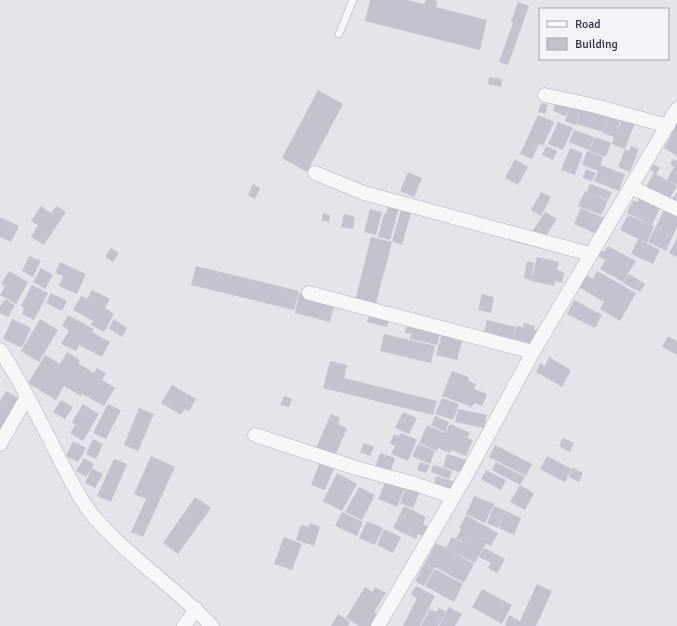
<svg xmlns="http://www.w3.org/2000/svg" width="677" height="626" font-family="Signika,sans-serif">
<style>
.building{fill:#c5c1ce}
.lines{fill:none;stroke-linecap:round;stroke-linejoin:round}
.service-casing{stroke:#b0adb9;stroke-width:8}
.minor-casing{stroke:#b0adb9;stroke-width:15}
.service{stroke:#f7f6f9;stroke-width:7}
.minor{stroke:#f7f6f9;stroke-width:14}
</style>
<rect width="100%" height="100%" fill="#e6e4eb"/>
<path class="building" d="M 370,0 L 407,0 L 424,4 L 426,0 L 433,0 L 437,1 L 436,7 L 487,20 L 480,50 L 365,21 Z
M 518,2 L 529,6 L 508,65 L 499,62 L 513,23 L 511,22 Z
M 489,77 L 502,79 L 501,87 L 488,84 Z
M 318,90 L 343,104 L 307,172 L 282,158 Z
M 557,100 L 609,116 L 603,132 L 577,124 L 580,114 L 576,125 L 565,121 L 570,107 L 566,116 L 553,111 Z
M 541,103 L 548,105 L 545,114 L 538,112 Z
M 538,115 L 554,122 L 543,146 L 539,144 L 532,159 L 520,154 Z
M 609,116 L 620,120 L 617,131 L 622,119 L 635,123 L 625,149 L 612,144 L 614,137 L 603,133 Z
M 558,122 L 573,128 L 563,150 L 548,144 Z
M 677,122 L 677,156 L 664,148 L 672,134 L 670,133 Z
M 574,130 L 594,137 L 589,150 L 569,142 Z
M 595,137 L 611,143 L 606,157 L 589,151 Z
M 546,146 L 557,151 L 553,160 L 542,155 Z
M 631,146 L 639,149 L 630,172 L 618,167 L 625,149 L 629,151 Z
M 570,148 L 583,153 L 575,175 L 561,170 Z
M 587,151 L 603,157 L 600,165 L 625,174 L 619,191 L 594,181 L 598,171 L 582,165 Z
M 515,159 L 528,167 L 518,185 L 505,178 Z
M 673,159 L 677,161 L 677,185 L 667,180 L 674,167 L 670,164 Z
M 653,164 L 660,168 L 656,174 L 677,186 L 669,200 L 646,187 L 654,172 L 650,170 Z
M 586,169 L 596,173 L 592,181 L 583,178 Z
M 408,172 L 422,178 L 414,197 L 400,191 Z
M 253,184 L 260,188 L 255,199 L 248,195 Z
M 590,184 L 612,192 L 608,200 L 591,193 L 608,201 L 601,215 L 578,206 L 585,191 L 587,192 Z
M 541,192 L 551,197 L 541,216 L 531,210 Z
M 676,193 L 677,193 L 677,204 L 671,200 Z
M 639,198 L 660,208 L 652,225 L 627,213 L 633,200 L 637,202 Z
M 41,206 L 51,213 L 57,206 L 66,212 L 44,245 L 31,237 L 38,225 L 31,221 Z
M 388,206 L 399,208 L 390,240 L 378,237 L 384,214 L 386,214 Z
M 581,208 L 606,219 L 599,235 L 574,224 Z
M 665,208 L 677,214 L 677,227 L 666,251 L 648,242 Z
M 370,209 L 382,212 L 376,235 L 364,232 Z
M 401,210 L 411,213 L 402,245 L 392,241 Z
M 545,212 L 557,219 L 544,239 L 532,232 Z
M 323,213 L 330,215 L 329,222 L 322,221 Z
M 344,214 L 355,217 L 353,229 L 341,227 Z
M 628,215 L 654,226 L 647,243 L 620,230 Z
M 0,217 L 19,226 L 11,242 L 0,237 Z
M 371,237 L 392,242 L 375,307 L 355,301 Z
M 677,238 L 677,257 L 669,253 Z
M 638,239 L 660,250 L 653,264 L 631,254 Z
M 608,246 L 636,261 L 623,282 L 600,269 L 605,260 L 597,255 L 600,250 L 604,252 Z
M 111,248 L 119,253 L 113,262 L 105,257 Z
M 29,256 L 41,261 L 33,277 L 22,271 Z
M 537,257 L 559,262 L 557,270 L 564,272 L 562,283 L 555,281 L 554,286 L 531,281 Z
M 527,261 L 534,263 L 531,280 L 524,278 Z
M 60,262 L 86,274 L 77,294 L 59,286 L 63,276 L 55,273 Z
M 196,266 L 299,291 L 294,310 L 191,285 Z
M 41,268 L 53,275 L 45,289 L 33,282 Z
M 9,271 L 28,282 L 16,304 L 0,295 L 5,286 L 1,284 Z
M 597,271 L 636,293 L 620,321 L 600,309 L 604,302 L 577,286 L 584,274 L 593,279 Z
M 629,274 L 645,284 L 640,292 L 623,283 Z
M 32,285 L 48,293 L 34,320 L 22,314 L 24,308 L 21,306 Z
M 92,290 L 110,299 L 105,308 L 114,314 L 104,332 L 91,325 L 93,321 L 73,310 L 81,296 L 87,299 Z
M 51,293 L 67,301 L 62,311 L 46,303 Z
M 299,293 L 335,302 L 330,322 L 295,313 Z
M 482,294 L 494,297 L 491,313 L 478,310 Z
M 5,299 L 15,305 L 8,317 L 0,313 L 0,307 Z
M 574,300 L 602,315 L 595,328 L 567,314 Z
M 370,313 L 390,318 L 387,327 L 367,322 Z
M 68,315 L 94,329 L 92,332 L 110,342 L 102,357 L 79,345 L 76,351 L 61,344 L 69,330 L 62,326 Z
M 12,319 L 31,328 L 22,348 L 3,339 Z
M 40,319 L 58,330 L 39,362 L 21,351 Z
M 114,319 L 127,328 L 122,337 L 109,328 Z
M 487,320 L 516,327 L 513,339 L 484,332 Z
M 407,323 L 441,331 L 437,345 L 410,339 L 411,334 L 405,333 Z
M 524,323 L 535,326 L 534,330 L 538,331 L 535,344 L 513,339 L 517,326 L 523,327 Z
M 442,333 L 463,338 L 457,360 L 436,355 Z
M 384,334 L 435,346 L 431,363 L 380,351 Z
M 668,336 L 677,341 L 677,355 L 662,347 Z
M 67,352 L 80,360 L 78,363 L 94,373 L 97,368 L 106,373 L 102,380 L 115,388 L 104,406 L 82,394 L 81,396 L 64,386 L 56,400 L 28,383 L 45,355 L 60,364 Z
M 549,357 L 571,370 L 562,387 L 536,372 L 540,363 L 545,366 Z
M 330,361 L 347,365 L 344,378 L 437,401 L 433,415 L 323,388 Z
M 452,371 L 469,377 L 468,381 L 476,384 L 474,389 L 487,394 L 482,406 L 474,403 L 472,407 L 442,396 Z
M 172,385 L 196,399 L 189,411 L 185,409 L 181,415 L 161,403 Z
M 6,391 L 23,401 L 0,431 L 0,401 Z
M 284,396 L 292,399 L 289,407 L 280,405 Z
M 442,398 L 459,404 L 453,420 L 435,414 Z
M 61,400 L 73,407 L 65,419 L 53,412 Z
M 83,404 L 99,414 L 83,441 L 70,433 L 75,425 L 72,422 Z
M 108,404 L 121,410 L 106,439 L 93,433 Z
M 139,408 L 154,414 L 138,451 L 124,445 Z
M 458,409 L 487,415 L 484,428 L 455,422 Z
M 403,412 L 417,418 L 409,434 L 395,428 Z
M 331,414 L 340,418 L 338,424 L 347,428 L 336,454 L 331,452 L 329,456 L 315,450 Z
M 435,416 L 449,422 L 445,432 L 431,425 Z
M 450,424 L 470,433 L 467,438 L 473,440 L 466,456 L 452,450 L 450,453 L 438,448 L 437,451 L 419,443 L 427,425 L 445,433 Z
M 401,433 L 417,440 L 408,461 L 391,454 L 395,446 L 390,443 L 394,434 L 399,436 Z
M 563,438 L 574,443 L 570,452 L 559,446 Z
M 93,439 L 103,444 L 96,459 L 86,454 Z
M 73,441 L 86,448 L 78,462 L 66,456 Z
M 364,443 L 374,447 L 370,456 L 360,452 Z
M 418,444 L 435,451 L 430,464 L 412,456 Z
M 495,445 L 532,464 L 526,476 L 489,457 Z
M 380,453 L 395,458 L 389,476 L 374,470 Z
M 447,454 L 467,460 L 463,473 L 443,467 Z
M 151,456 L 175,467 L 143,537 L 131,532 L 146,499 L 134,494 Z
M 547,456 L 572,469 L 565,482 L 540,469 Z
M 84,458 L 94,464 L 86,477 L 76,471 Z
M 114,459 L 127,464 L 111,502 L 97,496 Z
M 320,462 L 334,468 L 325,490 L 311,485 Z
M 420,462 L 430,465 L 426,473 L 417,470 Z
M 496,462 L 525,477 L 520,485 L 492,470 Z
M 433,465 L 452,471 L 449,479 L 431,472 Z
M 92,468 L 103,474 L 95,488 L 85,483 Z
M 573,468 L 583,473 L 579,482 L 569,477 Z
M 486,470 L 506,480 L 501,490 L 481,479 Z
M 337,473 L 357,484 L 342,511 L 323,501 Z
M 436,476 L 455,482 L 451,494 L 433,488 Z
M 387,478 L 406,485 L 397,507 L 378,499 Z
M 407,485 L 420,491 L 413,508 L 400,503 Z
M 520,485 L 534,493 L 525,510 L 510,502 Z
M 359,487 L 375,495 L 362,520 L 345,512 Z
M 474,496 L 494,504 L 485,523 L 466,514 Z
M 195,497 L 211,508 L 178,554 L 163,543 Z
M 404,506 L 426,517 L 423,524 L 431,528 L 426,538 L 418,534 L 416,539 L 393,528 Z
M 494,506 L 506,511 L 498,528 L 487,523 Z
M 506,511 L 521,518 L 514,535 L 499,528 Z
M 342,512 L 363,522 L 357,536 L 335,526 Z
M 466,515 L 498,533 L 491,546 L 486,543 L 475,563 L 450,550 L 474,564 L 464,583 L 435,567 L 424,586 L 415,581 L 436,543 L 446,548 L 452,537 L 468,545 L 456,538 L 461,529 L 459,528 Z
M 367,521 L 383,528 L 375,545 L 359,538 Z
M 310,523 L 320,527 L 314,546 L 296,540 L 301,525 L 308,527 Z
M 384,529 L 401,537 L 393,553 L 377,545 Z
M 284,537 L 302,544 L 292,570 L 274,564 Z
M 484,548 L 505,559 L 497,573 L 488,568 L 491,563 L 479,557 Z
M 435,569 L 463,584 L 454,602 L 425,586 Z
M 537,584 L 552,591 L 536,626 L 507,626 L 505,625 L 509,615 L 520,621 Z
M 416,586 L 435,596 L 420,626 L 403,626 L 417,598 L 411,595 Z
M 365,587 L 372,592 L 375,587 L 386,593 L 374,612 L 380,615 L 373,626 L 359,626 L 346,618 Z
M 482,589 L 512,605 L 502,624 L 472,607 Z
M 449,607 L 462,614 L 455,626 L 439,626 Z
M 439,608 L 446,612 L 438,626 L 421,626 L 430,609 L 436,612 Z
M 338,614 L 350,622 L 348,625 L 350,626 L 331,626 Z"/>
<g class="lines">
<g class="service-casing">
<path id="service" d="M 339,34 L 353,0"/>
</g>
<g class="minor-casing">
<path id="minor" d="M 545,95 L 595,106 L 668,126
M 315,173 L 364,193 L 590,254
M 631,187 L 677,209
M 309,293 L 533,352
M 0,350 C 22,383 39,419 57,454 C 67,473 77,495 90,512 C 125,555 174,586 212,626
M 255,435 L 356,468 L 415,484 L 453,497
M 0,444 L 27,397
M 184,626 L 196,609
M 378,626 L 468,472 L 533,352 L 677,109"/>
</g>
<use href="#service" class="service"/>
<use href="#minor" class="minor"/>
</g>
<rect x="539" y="8" width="130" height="52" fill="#f5f3f8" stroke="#a7a3b0"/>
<rect x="547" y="21" width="20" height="6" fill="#f7f6f9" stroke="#a7a3b0"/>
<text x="575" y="28" font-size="12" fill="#332c43">Road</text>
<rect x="547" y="38" width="20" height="12" fill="#c5c1ce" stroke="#a7a3b0"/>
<text x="575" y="48" font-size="12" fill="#332c43">Building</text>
</svg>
